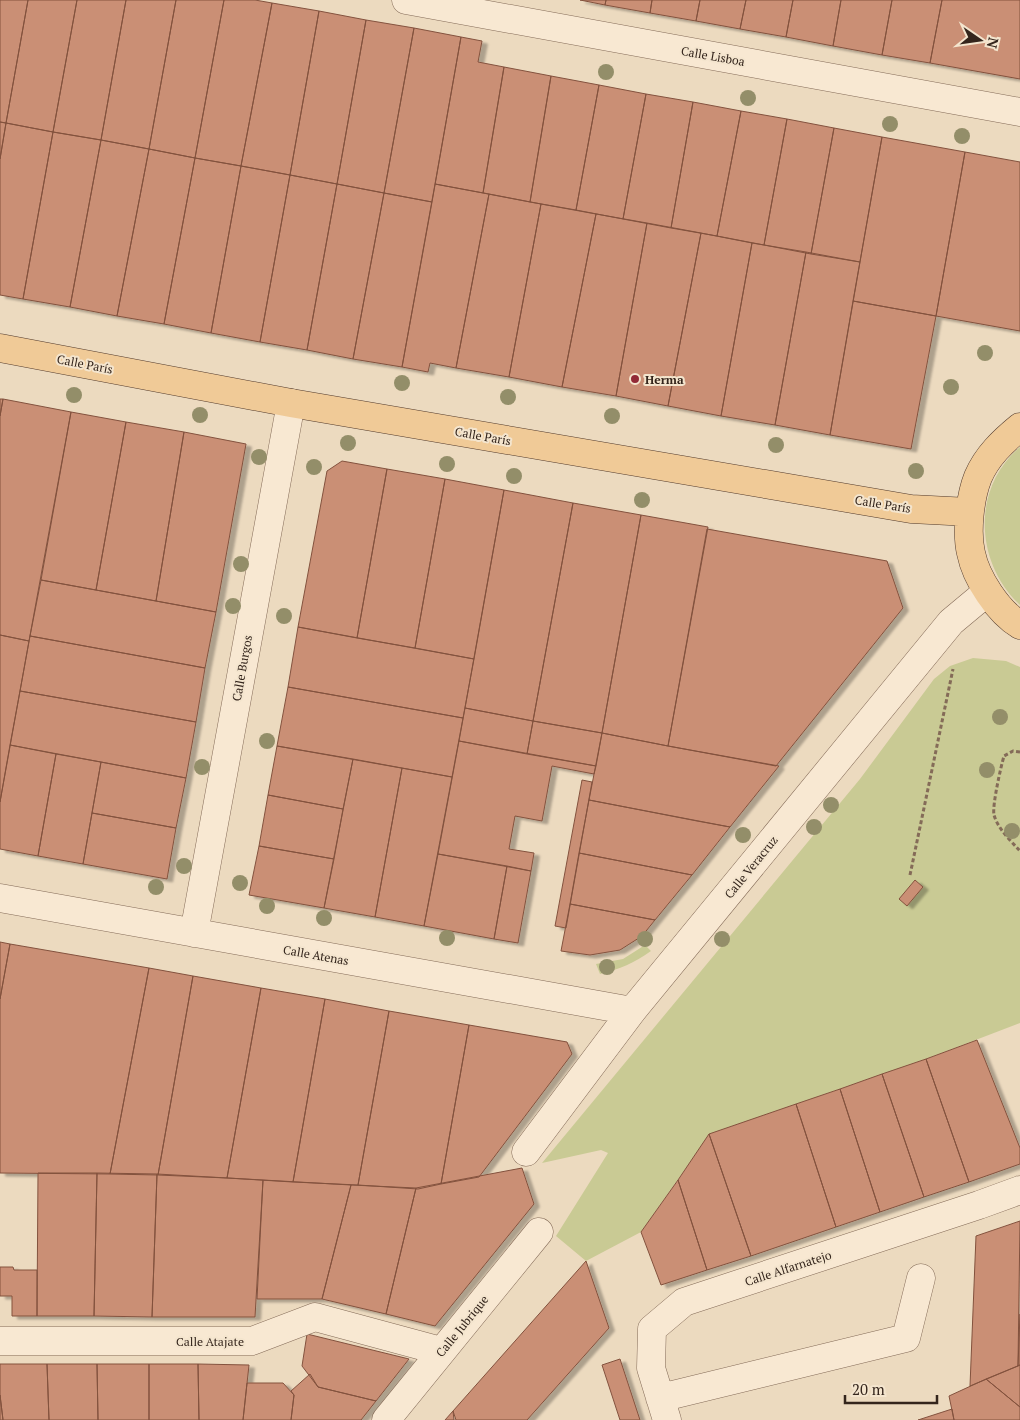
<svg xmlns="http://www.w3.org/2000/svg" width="1020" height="1420" font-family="'PT Serif',serif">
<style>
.green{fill:#c9ca94}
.building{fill:#ca8f75;stroke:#83523e;filter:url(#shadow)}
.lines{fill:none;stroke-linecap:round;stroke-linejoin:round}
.minor-casing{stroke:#846b58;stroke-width:29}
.major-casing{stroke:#523a2c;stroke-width:29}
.path{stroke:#846b58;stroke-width:3;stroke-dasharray:4 2.5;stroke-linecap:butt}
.minor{stroke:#f8e8d2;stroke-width:28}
.major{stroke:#f0ca97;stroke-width:28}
.tree{fill:#938e69}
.poi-dot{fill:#922a36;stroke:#f4e5ce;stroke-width:2}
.labels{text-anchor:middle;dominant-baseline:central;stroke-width:4;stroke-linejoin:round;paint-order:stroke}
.street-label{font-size:12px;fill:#34251c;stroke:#f4e5ce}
.poi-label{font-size:12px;font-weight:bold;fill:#34251c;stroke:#f4e5ce;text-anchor:start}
</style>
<defs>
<filter id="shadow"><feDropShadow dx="5.5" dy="3" stdDeviation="1" flood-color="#0004"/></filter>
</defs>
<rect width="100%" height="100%" fill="#ecdabf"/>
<path class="green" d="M 1020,447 L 1020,605 C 975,563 971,488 1020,447 Z
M 973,658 L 1006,661 L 1020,667 L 1020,1023 L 926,1059 L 710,1134 L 641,1232 L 586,1261 L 556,1236 L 608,1153 L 601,1150 L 542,1163 L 860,779 L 934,679 L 950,666 Z
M 645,945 L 651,951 C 634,963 620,969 600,974 L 596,964 L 623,959 Z"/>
<path class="building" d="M 0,0 L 28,0 L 6,123 L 0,122 Z
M 28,0 L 77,0 L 53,132 L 6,123 Z
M 77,0 L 126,0 L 101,140 L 53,132 Z
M 126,0 L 176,0 L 149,149 L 101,140 Z
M 176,0 L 224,0 L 195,158 L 149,149 Z
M 224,0 L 255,0 L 272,3 L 241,166 L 195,158 Z
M 580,0 L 606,0 L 605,5 Z
M 606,0 L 652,0 L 650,13 L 605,5 Z
M 652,0 L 700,0 L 696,21 L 650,13 Z
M 700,0 L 746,0 L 740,29 L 696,21 Z
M 746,0 L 793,0 L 786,37 L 740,29 Z
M 793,0 L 841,0 L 833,46 L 786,37 Z
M 841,0 L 892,0 L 882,55 L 833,46 Z
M 892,0 L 942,0 L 930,63 L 882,55 Z
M 942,0 L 1020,0 L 1020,79 L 930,63 Z
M 272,3 L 319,11 L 290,175 L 241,166 Z
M 319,11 L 366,20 L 337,184 L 290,175 Z
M 366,20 L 414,28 L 384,193 L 337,184 Z
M 414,28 L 461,37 L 432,202 L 384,193 Z
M 461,37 L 482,41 L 478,62 L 504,67 L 483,193 L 435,184 Z
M 504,67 L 551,76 L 530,202 L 483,193 Z
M 551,76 L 599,85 L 576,210 L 530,202 Z
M 599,85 L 646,94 L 623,219 L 576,210 Z
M 646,94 L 693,102 L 671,228 L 623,219 Z
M 693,102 L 741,111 L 717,236 L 671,228 Z
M 741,111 L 787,119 L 764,245 L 717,236 Z
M 787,119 L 834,128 L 811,254 L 764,245 Z
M 0,122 L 6,123 L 0,159 Z
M 6,123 L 53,132 L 23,299 L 0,295 L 0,159 Z
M 834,128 L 882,137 L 860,262 L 811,254 Z
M 53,132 L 101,140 L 70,307 L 23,299 Z
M 882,137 L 965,152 L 936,316 L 853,301 Z
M 101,140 L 149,149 L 117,316 L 70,307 Z
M 149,149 L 195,158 L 164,324 L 117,316 Z
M 965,152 L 1020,162 L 1020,331 L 936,316 Z
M 195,158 L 241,166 L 211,333 L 164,324 Z
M 241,166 L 290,175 L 260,342 L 211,333 Z
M 290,175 L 337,184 L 307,350 L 260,342 Z
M 337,184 L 384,193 L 353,359 L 307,350 Z
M 435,184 L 489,194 L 456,368 L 430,363 L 428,372 L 402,367 Z
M 384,193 L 432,202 L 402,367 L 353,359 Z
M 489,194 L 541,204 L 509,377 L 456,368 Z
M 541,204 L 596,214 L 562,387 L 509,377 Z
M 596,214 L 647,223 L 616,396 L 562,387 Z
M 647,223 L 701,233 L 668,406 L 616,396 Z
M 701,233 L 752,243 L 721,416 L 668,406 Z
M 752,243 L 806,252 L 775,425 L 721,416 Z
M 806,252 L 860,262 L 830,435 L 775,425 Z
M 853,301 L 936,316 L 911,449 L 830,435 Z
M 0,399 L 3,399 L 0,416 Z
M 3,399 L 71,412 L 29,641 L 0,635 L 0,416 Z
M 71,412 L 126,422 L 96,590 L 41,580 Z
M 126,422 L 184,432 L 156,601 L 96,590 Z
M 184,432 L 246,444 L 216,612 L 156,601 Z
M 342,461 L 387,469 L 357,638 L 298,627 L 327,471 Z
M 387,469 L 445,479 L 415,648 L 357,638 Z
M 445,479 L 504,490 L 474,659 L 415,648 Z
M 504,490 L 573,503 L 533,721 L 465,708 Z
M 573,503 L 641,515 L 602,733 L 533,721 Z
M 641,515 L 708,527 L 668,746 L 602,733 Z
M 707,529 L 887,561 L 903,608 L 776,766 L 668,746 Z
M 41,580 L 216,612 L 205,668 L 30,636 Z
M 298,627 L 474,659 L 463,718 L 288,687 Z
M 0,635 L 29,641 L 0,802 Z
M 30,636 L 205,668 L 196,722 L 20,691 Z
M 288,687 L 463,718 L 452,777 L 277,746 Z
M 20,691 L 196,722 L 186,778 L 10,745 Z
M 465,708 L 533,721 L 527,754 L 459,741 Z
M 533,721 L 602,733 L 596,766 L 527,754 Z
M 602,733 L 668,746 L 779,766 L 730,827 L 589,800 Z
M 459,741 L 596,766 L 594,774 L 552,766 L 542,821 L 515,816 L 509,849 L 534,853 L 531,871 L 438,854 Z
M 10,745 L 56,754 L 38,856 L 0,849 L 0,802 Z
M 277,746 L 353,759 L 343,809 L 268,795 Z
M 56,754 L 101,762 L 83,864 L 38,856 Z
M 353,759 L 402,768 L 375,917 L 324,908 Z
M 101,762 L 186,778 L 176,828 L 92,813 Z
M 402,768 L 452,777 L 424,926 L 375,917 Z
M 582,780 L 592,782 L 566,928 L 555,926 Z
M 268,795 L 343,809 L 334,859 L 259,846 Z
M 589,800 L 697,821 L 730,827 L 692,875 L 579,853 Z
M 92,813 L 176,828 L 167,879 L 83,864 Z
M 259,846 L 334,859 L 324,908 L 249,895 Z
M 579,853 L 692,875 L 655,920 L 570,904 Z
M 438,854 L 507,866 L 494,939 L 424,926 Z
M 507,866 L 531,871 L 518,943 L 494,939 Z
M 915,880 L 923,887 L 907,906 L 899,899 Z
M 570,904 L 655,920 L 642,936 L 620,950 L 590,955 L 561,951 Z
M 0,942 L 10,944 L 0,999 Z
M 10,944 L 149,968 L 110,1174 L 0,1173 L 0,999 Z
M 149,968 L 193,976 L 158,1175 L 110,1174 Z
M 193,976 L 261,988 L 227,1178 L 158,1175 Z
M 261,988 L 325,999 L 293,1182 L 227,1178 Z
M 325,999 L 389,1011 L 358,1185 L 293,1182 Z
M 389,1011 L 469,1025 L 441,1184 L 418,1189 L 358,1185 Z
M 469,1025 L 567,1042 L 572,1054 L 479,1177 L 441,1184 Z
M 977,1040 L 1020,1148 L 1020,1164 L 969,1182 L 926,1059 Z
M 926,1059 L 969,1182 L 924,1197 L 882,1074 Z
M 882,1074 L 924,1197 L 880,1212 L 840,1089 Z
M 840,1089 L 880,1212 L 836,1227 L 796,1104 Z
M 796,1104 L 836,1227 L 751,1256 L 709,1134 Z
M 709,1134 L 751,1256 L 707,1270 L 678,1180 Z
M 522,1168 L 534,1204 L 435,1326 L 386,1314 L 416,1188 Z
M 38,1173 L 97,1173 L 94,1316 L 37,1316 Z
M 97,1173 L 157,1174 L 152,1317 L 94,1316 Z
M 157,1174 L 263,1180 L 255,1317 L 152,1317 Z
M 263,1180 L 351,1185 L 322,1299 L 257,1299 Z
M 678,1180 L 707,1270 L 661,1285 L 641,1232 Z
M 351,1185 L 416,1188 L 386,1314 L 322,1299 Z
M 1020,1221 L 1018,1366 L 970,1386 L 976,1236 Z
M 586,1261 L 609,1328 L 527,1420 L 456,1420 L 453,1411 Z
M 0,1267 L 13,1267 L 14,1270 L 37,1270 L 37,1316 L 12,1316 L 12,1296 L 0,1296 Z
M 1020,1314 L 1020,1365 L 1018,1366 Z
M 307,1334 L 409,1359 L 376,1401 L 318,1387 L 302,1366 Z
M 620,1359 L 640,1420 L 620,1420 L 602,1365 Z
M 0,1364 L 47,1364 L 49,1420 L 3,1420 L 0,1395 Z
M 47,1364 L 97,1364 L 98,1420 L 49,1420 Z
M 97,1364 L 149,1364 L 149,1420 L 98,1420 Z
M 149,1364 L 198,1364 L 199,1420 L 149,1420 Z
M 198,1364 L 249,1365 L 243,1420 L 199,1420 Z
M 1020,1365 L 1020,1407 L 986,1379 Z
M 310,1374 L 318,1387 L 376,1401 L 361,1420 L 291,1420 L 294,1395 L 291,1391 Z
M 986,1379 L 1020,1407 L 1020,1420 L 954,1420 L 949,1396 Z
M 247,1383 L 283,1383 L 294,1395 L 291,1420 L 243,1420 Z
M 0,1395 L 3,1420 L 0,1420 Z
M 952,1409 L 954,1420 L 918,1420 Z
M 453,1411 L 454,1420 L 445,1420 Z"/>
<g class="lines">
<g class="minor-casing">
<path id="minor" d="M 406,0 L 1020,112
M 0,898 L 632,1011
M 194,933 L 291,403
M 526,1152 L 632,1011 L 951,622 L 987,592
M 0,1341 L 252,1341 L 315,1317 L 441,1351
M 660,1398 L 906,1338 L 921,1278
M 386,1420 L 539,1232
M 667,1420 L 651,1368 L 652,1329 L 684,1302 L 979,1205 L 1020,1190"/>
</g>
<g class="major-casing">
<path id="major" d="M 0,348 L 291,403 L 911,509 L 969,512
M 1020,427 C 1003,441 987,456 978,477 C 970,497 966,532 971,553 C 976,578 998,612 1020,625"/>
</g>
<path class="path" d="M 1020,752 L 1013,751 L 1004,756 C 1001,766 992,806 994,815 C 998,829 1011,841 1020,851
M 910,875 L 953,669"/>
<use href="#minor" class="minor"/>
<use href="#major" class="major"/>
</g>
<g class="tree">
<circle cx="606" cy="72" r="8"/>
<circle cx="748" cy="98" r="8"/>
<circle cx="890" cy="124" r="8"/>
<circle cx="962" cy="136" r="8"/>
<circle cx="985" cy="353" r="8"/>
<circle cx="402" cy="383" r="8"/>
<circle cx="951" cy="387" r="8"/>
<circle cx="74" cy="395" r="8"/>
<circle cx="508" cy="397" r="8"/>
<circle cx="200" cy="415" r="8"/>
<circle cx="612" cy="416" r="8"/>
<circle cx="348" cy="443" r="8"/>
<circle cx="776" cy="445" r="8"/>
<circle cx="259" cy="457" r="8"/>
<circle cx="447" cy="464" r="8"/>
<circle cx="314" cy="467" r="8"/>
<circle cx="916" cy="471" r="8"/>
<circle cx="514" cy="476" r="8"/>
<circle cx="642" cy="500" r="8"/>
<circle cx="241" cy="564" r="8"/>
<circle cx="233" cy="606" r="8"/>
<circle cx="284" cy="616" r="8"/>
<circle cx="1000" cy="717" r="8"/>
<circle cx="267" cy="741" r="8"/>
<circle cx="202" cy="767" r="8"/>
<circle cx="987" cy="770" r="8"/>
<circle cx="831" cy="805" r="8"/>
<circle cx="814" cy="827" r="8"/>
<circle cx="1012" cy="831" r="8"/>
<circle cx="743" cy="835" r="8"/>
<circle cx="184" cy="866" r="8"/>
<circle cx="240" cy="883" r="8"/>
<circle cx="156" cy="887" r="8"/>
<circle cx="267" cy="906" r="8"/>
<circle cx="324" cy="918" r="8"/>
<circle cx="447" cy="938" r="8"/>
<circle cx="645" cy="939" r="8"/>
<circle cx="722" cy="939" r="8"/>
<circle cx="607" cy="967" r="8"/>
</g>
<circle class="poi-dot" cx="635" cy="379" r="5"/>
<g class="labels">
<g class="street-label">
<text transform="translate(713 56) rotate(10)">Calle Lisboa</text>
<text transform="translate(85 364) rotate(11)">Calle París</text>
<text transform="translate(483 436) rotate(10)">Calle París</text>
<text transform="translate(883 504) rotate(9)">Calle París</text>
<text transform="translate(242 668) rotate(-80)">Calle Burgos</text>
<text transform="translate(751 867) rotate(-51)">Calle Veracruz</text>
<text transform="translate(316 955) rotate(10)">Calle Atenas</text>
<text transform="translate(788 1268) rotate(-18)">Calle Alfarnatejo</text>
<text transform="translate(462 1326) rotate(-51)">Calle Jubrique</text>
<text x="210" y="1341">Calle Atajate</text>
</g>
<g class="poi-label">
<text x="645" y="379">Herma</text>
</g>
</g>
<g transform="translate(980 40) rotate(103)" stroke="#f4e5ce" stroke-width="4" paint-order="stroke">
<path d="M0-4L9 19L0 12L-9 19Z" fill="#34251c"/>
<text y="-8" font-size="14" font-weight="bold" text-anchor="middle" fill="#34251c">N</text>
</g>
<path d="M845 1395v8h92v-8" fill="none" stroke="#34251c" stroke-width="2.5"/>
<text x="852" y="1395" font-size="15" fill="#34251c" stroke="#f4e5ce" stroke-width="4" paint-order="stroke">20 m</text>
</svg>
